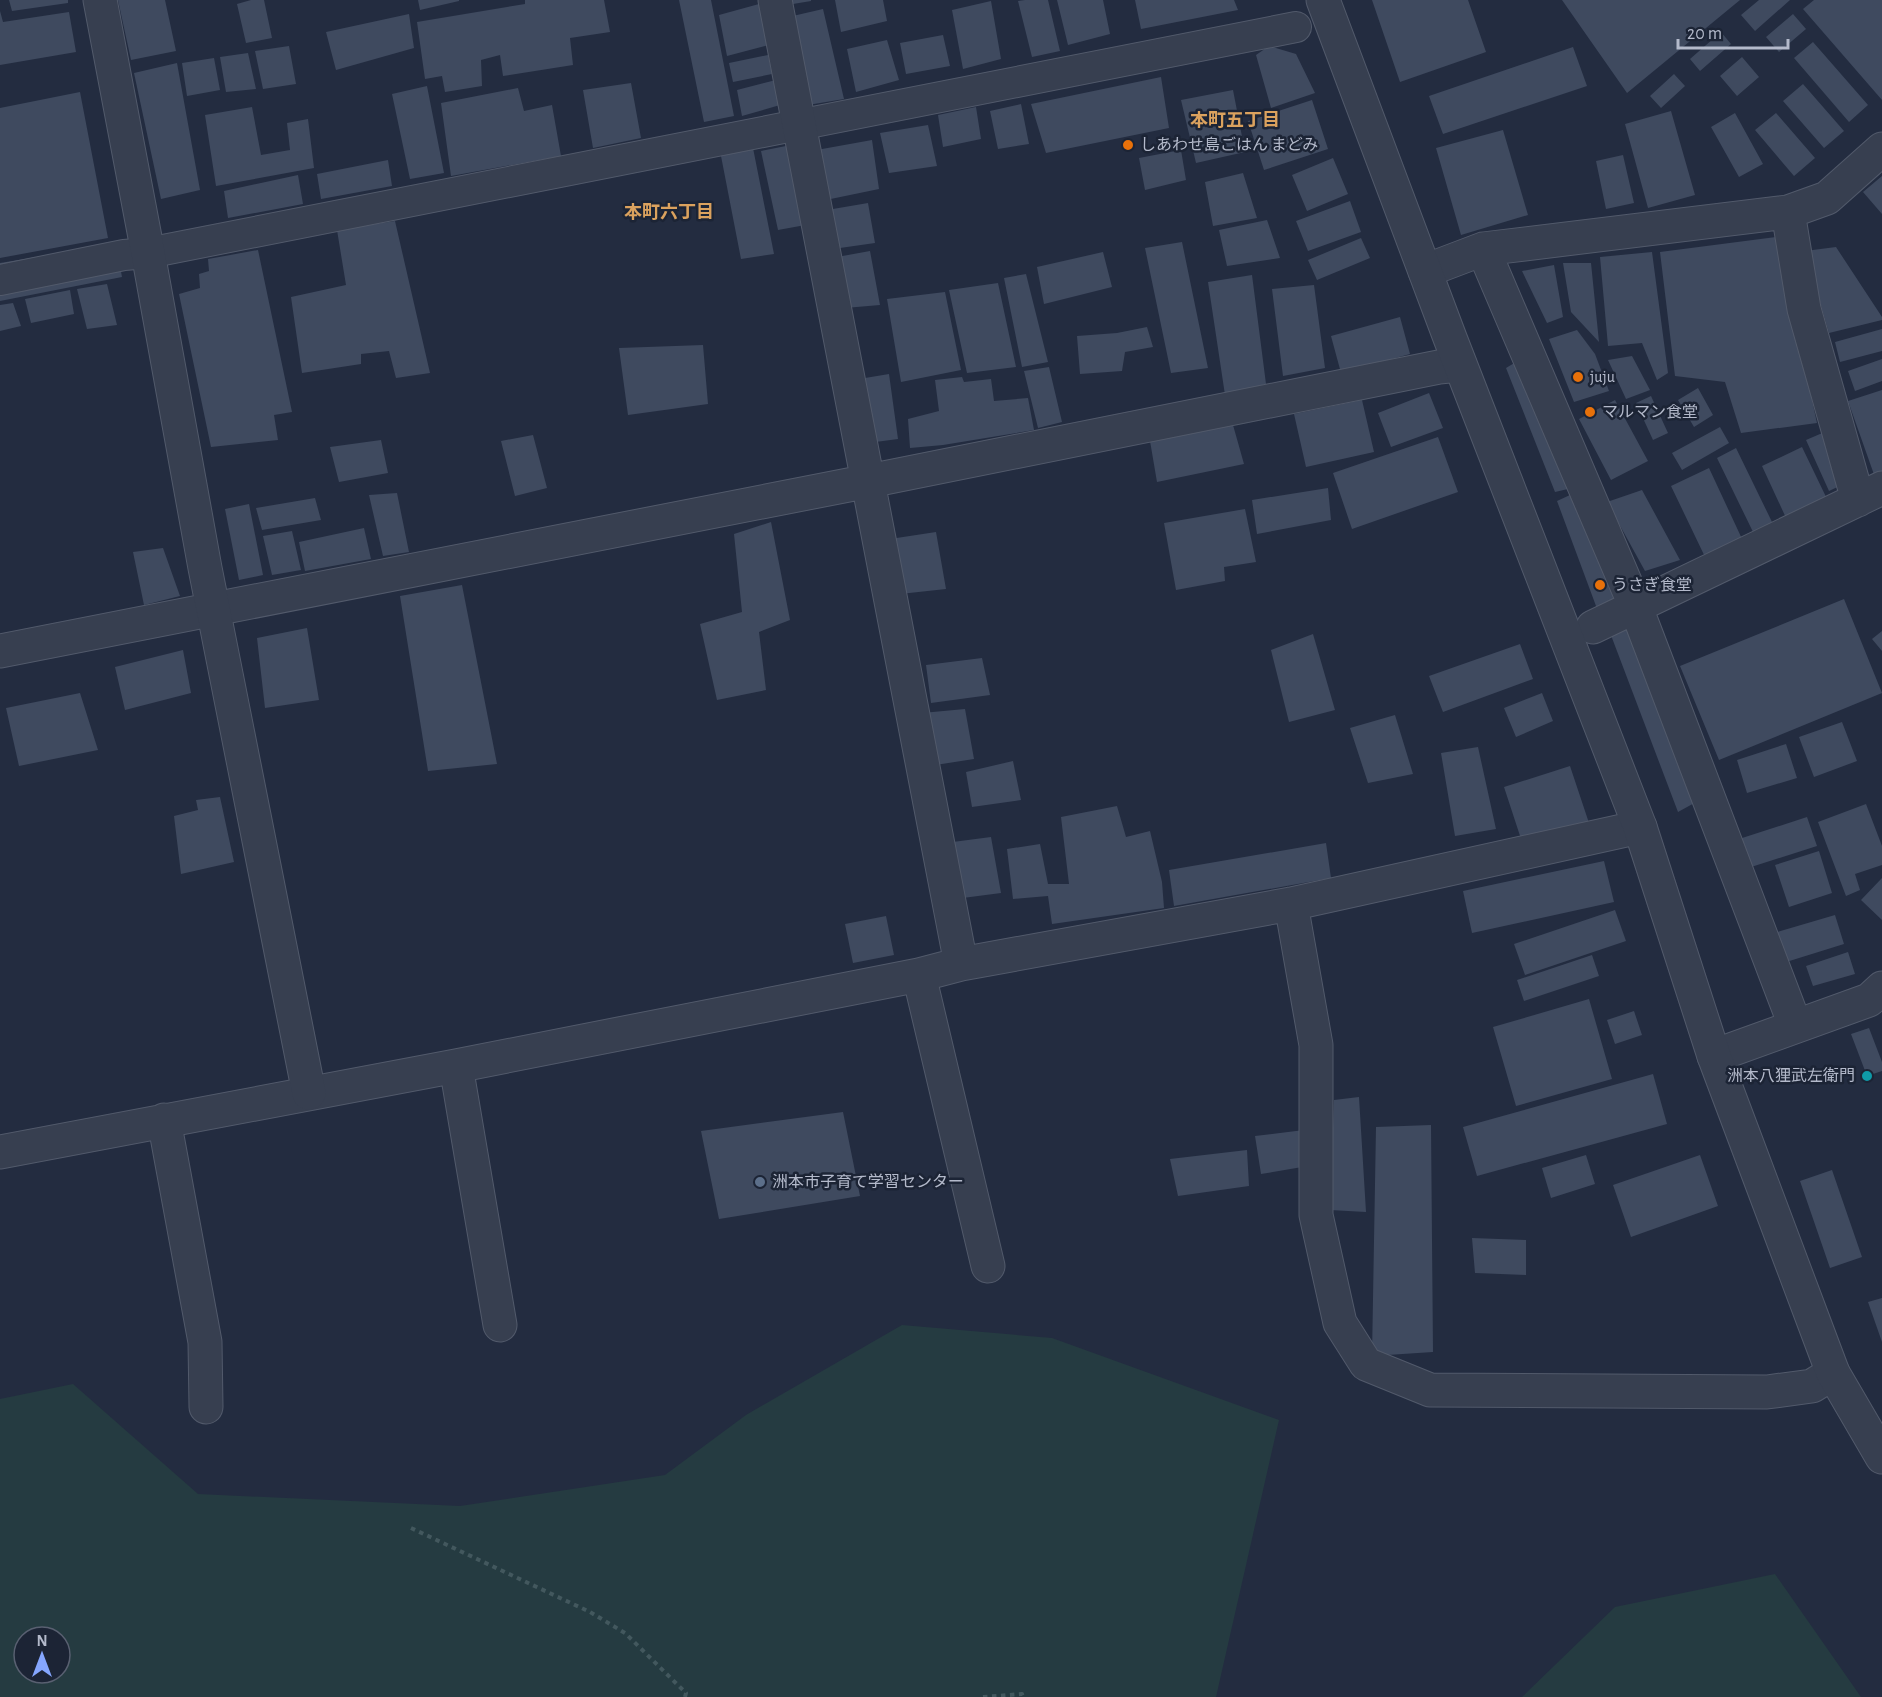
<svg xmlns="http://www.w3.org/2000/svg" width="1882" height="1697" font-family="'Alegreya Sans','Noto Sans JP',sans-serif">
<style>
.green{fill:#253b41;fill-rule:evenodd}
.building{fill:#3f4a5f}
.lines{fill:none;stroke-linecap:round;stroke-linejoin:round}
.pedestrian-casing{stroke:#525a6b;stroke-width:32}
.minor-casing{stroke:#525a6b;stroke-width:35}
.tertiary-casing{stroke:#525a6b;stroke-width:35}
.path{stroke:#43585e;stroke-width:4;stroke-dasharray:4.5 4.5;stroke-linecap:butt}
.pedestrian{stroke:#373f50;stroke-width:30}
.minor{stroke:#373f50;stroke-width:33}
.tertiary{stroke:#373f50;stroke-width:33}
.food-dot{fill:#e8710a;stroke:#1c2435;stroke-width:2}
.culture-dot{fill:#0f9aa8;stroke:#1c2435;stroke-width:2}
.service-dot{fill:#5c6f8a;stroke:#1c2435;stroke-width:2}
.labels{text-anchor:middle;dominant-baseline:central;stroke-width:5;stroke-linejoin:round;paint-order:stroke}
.poi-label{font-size:16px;fill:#b4bacb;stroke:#1c2435;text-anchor:start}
.neighbourhood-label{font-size:18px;font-weight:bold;fill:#dba25e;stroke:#1c2435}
</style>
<rect width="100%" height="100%" fill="#232c40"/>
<path class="green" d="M 902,1325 L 1052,1338 L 1279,1420 L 1216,1697 L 0,1697 L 0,1399 L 73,1384 L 198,1494 L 460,1506 L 665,1475 L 746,1415 ZM 24,1637 L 60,1637 L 60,1673 L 24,1673 Z
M 1775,1574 L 1861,1697 L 1522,1697 L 1615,1607 Z"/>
<path class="building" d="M 9,0 L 68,0 L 68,3 L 12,11 Z
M 118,0 L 165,0 L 176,51 L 131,60 Z
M 251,0 L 264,0 L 272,38 L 246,43 L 237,4 Z
M 418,0 L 459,0 L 459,1 L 420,10 Z
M 525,0 L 604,0 L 610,32 L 570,38 L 573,65 L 503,76 L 500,55 L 481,60 L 482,86 L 445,92 L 442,76 L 425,79 L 417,22 L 525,4 Z
M 679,0 L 711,0 L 734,116 L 704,122 Z
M 780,0 L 811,0 L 811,1 L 781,6 Z
M 835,0 L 883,0 L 887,21 L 841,32 Z
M 1025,0 L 1048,0 L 1060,51 L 1032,57 L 1018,1 Z
M 1057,0 L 1103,0 L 1110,34 L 1068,45 Z
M 1135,0 L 1234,0 L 1238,10 L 1141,29 Z
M 1372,0 L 1468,0 L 1486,52 L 1400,82 Z
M 1562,0 L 1740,0 L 1627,93 Z
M 1759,0 L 1790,0 L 1755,31 L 1741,15 Z
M 1814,0 L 1882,0 L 1882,100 L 1803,9 Z
M 991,1 L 1001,59 L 963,69 L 952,10 Z
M 759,4 L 769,45 L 727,56 L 719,15 Z
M 823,9 L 844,99 L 808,105 L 784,18 Z
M 0,11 L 3,22 L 69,12 L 76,52 L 0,65 Z
M 409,14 L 414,48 L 336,70 L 326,32 Z
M 1793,14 L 1806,29 L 1779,52 L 1766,37 Z
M 1721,32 L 1731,44 L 1700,71 L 1690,59 Z
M 943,35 L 950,66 L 906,74 L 900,43 Z
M 887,40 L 899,80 L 856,92 L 847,49 Z
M 1813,42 L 1868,105 L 1849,122 L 1794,58 Z
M 289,46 L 296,84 L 263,89 L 255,51 Z
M 1269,46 L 1296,54 L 1315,93 L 1271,108 L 1256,55 Z
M 1573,47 L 1587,86 L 1443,134 L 1429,96 Z
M 248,53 L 256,89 L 226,92 L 220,57 Z
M 768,55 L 772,74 L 733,82 L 729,63 Z
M 1742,57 L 1759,77 L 1737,96 L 1720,76 Z
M 214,58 L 220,90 L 187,96 L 182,63 Z
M 177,63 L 200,190 L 161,199 L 134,73 Z
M 1674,74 L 1685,86 L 1661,108 L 1650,96 Z
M 1161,77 L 1169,128 L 1046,153 L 1031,104 Z
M 776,80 L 780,105 L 742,116 L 737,90 Z
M 631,83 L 641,138 L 593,148 L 583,90 Z
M 1803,84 L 1844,131 L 1824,148 L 1783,101 Z
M 427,86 L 444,173 L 410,179 L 392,94 Z
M 518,88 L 524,111 L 552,105 L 561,156 L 451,176 L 441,103 Z
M 1233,90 L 1245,152 L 1196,163 L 1181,100 Z
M 80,92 L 108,238 L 0,258 L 0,108 Z
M 1312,100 L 1328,149 L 1264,170 L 1248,121 Z
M 1021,104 L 1029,144 L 998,149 L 990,111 Z
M 252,107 L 261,155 L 290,150 L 287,123 L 308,119 L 314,168 L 216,186 L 205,115 Z
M 976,107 L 981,139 L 943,147 L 938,115 Z
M 1671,111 L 1695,195 L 1648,208 L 1625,124 Z
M 1735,113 L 1763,164 L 1739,177 L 1711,127 Z
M 1776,113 L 1815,158 L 1794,176 L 1755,130 Z
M 928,125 L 937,166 L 889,173 L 880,133 Z
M 1503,130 L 1528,215 L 1461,235 L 1436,148 Z
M 872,140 L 879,189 L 821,201 L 811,151 Z
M 796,144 L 811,224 L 778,230 L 761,151 Z
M 753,148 L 774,254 L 741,259 L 721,156 Z
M 1181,150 L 1186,180 L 1145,190 L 1139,158 Z
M 1623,155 L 1634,203 L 1606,209 L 1596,161 Z
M 1333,158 L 1348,194 L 1307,211 L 1292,175 Z
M 388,160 L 392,186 L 321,199 L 317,174 Z
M 1243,173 L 1257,218 L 1213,226 L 1205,182 Z
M 298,175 L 303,204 L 228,218 L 224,191 Z
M 1882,176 L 1882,214 L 1863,192 Z
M 1350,201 L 1361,232 L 1308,251 L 1296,221 Z
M 868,203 L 875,243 L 833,249 L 827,210 Z
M 1267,220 L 1280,258 L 1227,266 L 1219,230 Z
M 395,221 L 430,373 L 396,378 L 389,351 L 361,354 L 361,364 L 302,373 L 291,297 L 346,285 L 337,230 Z
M 1776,237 L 1817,423 L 1741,433 L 1725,382 L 1675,376 L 1660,252 Z
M 1361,238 L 1370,258 L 1317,280 L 1308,260 Z
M 1182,242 L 1208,368 L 1171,373 L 1145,248 Z
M 116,244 L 122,277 L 0,301 L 0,263 Z
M 1836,247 L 1882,317 L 1882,320 L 1829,333 L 1805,251 Z
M 258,250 L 292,412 L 274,415 L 278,440 L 211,447 L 179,294 L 200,288 L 199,274 L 209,271 L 208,259 Z
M 870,251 L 880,305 L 845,308 L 837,257 Z
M 1103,252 L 1112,287 L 1044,304 L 1037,267 Z
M 1652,252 L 1668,373 L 1657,380 L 1642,343 L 1608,346 L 1600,257 Z
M 1563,263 L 1591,263 L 1599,342 L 1571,312 Z
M 1554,265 L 1563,317 L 1547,323 L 1522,271 Z
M 1026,274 L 1048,362 L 1022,367 L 1004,278 Z
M 1252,275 L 1266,384 L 1225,395 L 1208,282 Z
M 998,283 L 1016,367 L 967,373 L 949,290 Z
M 107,284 L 117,325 L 87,329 L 77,289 Z
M 1314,285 L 1325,368 L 1283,376 L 1272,289 Z
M 70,290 L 74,314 L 31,323 L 25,299 Z
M 945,292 L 961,370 L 901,382 L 887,299 Z
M 13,303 L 21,326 L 0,331 L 0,305 Z
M 1400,317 L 1410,354 L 1341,373 L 1331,336 Z
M 1147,327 L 1153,347 L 1125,352 L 1122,371 L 1080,374 L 1077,336 L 1117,333 Z
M 1882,329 L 1882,351 L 1840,362 L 1835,342 Z
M 1577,330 L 1595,354 L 1609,391 L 1574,402 L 1549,339 Z
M 703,345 L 708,404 L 628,415 L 619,348 Z
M 1632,356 L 1650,390 L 1626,399 L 1608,360 Z
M 1882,359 L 1882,381 L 1855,391 L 1848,371 Z
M 1516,362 L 1568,489 L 1555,492 L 1506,368 Z
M 1049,367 L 1062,422 L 1038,428 L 1024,371 Z
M 889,374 L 898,439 L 868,443 L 859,379 Z
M 962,377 L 964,382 L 991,379 L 994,401 L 1028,398 L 1034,430 L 943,445 L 910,448 L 908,419 L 939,411 L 935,380 Z
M 1698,388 L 1713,415 L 1694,427 L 1678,400 Z
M 1882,390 L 1882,482 L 1877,483 L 1848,401 Z
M 1429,393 L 1443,428 L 1391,447 L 1378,413 Z
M 1651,396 L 1668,433 L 1653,440 L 1636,403 Z
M 1362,400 L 1374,452 L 1306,467 L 1294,414 Z
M 1615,400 L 1648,461 L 1611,480 L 1579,419 Z
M 1233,425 L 1244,464 L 1157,482 L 1150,441 Z
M 1720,427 L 1729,443 L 1682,470 L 1672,453 Z
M 1827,431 L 1850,481 L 1829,491 L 1806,440 Z
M 533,435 L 547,488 L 515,496 L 501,441 Z
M 1438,437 L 1458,492 L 1352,529 L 1333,473 Z
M 381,440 L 388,473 L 339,482 L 330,447 Z
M 1802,447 L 1828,501 L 1787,520 L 1762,466 Z
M 1736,448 L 1773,524 L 1754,534 L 1717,458 Z
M 1709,468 L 1743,541 L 1706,559 L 1671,486 Z
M 1328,488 L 1331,520 L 1257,534 L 1252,500 Z
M 1642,490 L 1680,560 L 1645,571 L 1607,502 Z
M 397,493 L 409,552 L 383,556 L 369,495 Z
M 1570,495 L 1618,604 L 1599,614 L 1557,501 Z
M 315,498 L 321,520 L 262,530 L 256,508 Z
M 249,504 L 263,575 L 239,580 L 225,509 Z
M 1245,509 L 1256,562 L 1224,567 L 1225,581 L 1176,590 L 1164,523 Z
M 771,522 L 790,620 L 759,632 L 766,690 L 717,700 L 700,624 L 742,612 L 734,534 Z
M 364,528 L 371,559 L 305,571 L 299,542 Z
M 292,531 L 301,570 L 272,575 L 263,536 Z
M 936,532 L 946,589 L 900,594 L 890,539 Z
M 163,548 L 180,596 L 144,605 L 133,552 Z
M 462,585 L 497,764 L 428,771 L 400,596 Z
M 1844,599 L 1882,693 L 1719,760 L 1680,666 Z
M 1625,623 L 1698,801 L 1678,812 L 1609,630 Z
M 307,628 L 319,700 L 265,708 L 257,638 Z
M 1882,631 L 1882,651 L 1872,639 Z
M 1313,634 L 1335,710 L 1289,722 L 1271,650 Z
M 1520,644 L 1533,679 L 1443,712 L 1429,676 Z
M 183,650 L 191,693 L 125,710 L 115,667 Z
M 982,658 L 990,695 L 931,703 L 926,665 Z
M 80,693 L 98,750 L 19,766 L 6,708 Z
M 1542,693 L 1553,721 L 1516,737 L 1504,708 Z
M 965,709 L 974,759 L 929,766 L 922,713 Z
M 1395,715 L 1413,774 L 1368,783 L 1350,728 Z
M 1842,722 L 1857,761 L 1814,777 L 1799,737 Z
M 1786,744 L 1797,778 L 1747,793 L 1737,760 Z
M 1478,747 L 1496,829 L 1455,836 L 1441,753 Z
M 1013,761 L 1021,800 L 972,807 L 966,772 Z
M 1570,766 L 1589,823 L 1523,845 L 1504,787 Z
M 220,797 L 234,862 L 181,874 L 174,816 L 198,810 L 196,800 Z
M 1866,804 L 1882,846 L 1882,865 L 1855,874 L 1860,890 L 1846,896 L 1818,822 Z
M 1117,806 L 1126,837 L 1150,831 L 1162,882 L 1164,908 L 1052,924 L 1048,896 L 1013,899 L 1007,849 L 1040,844 L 1048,884 L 1069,884 L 1061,817 Z
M 1807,817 L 1817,846 L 1748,868 L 1739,839 Z
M 991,837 L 1001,893 L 955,899 L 945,843 Z
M 1326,843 L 1331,878 L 1174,906 L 1169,870 Z
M 1819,851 L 1832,893 L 1789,907 L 1775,865 Z
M 1604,861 L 1614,902 L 1472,933 L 1463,891 Z
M 1882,878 L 1882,920 L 1861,900 Z
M 1615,910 L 1626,941 L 1525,975 L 1514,944 Z
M 1835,915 L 1844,944 L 1783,963 L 1774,933 Z
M 886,916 L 894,955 L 853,963 L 845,924 Z
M 1848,952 L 1855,974 L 1813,986 L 1806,966 Z
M 1592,955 L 1599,976 L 1524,1001 L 1517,980 Z
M 1589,999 L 1612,1079 L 1516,1106 L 1493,1027 Z
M 1634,1011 L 1642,1035 L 1615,1044 L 1607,1020 Z
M 1869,1028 L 1882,1062 L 1882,1071 L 1867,1076 L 1851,1034 Z
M 1653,1074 L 1667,1124 L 1477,1176 L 1463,1127 Z
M 1359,1097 L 1366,1212 L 1330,1210 L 1334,1100 Z
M 843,1112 L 860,1196 L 719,1219 L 701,1131 Z
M 1431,1125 L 1433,1352 L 1372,1356 L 1376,1127 Z
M 1304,1130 L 1308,1166 L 1261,1174 L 1255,1136 Z
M 1247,1150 L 1249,1186 L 1178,1196 L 1170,1159 Z
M 1586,1155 L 1595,1184 L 1551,1198 L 1542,1168 Z
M 1700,1155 L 1718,1206 L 1631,1237 L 1613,1185 Z
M 1832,1170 L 1862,1257 L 1830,1268 L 1800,1181 Z
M 1472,1238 L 1526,1240 L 1526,1275 L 1475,1273 Z
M 1882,1298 L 1882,1342 L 1868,1302 Z"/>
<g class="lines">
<g class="pedestrian-casing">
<path id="pedestrian" d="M 0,280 L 124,255 L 148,253 L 1296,27"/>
</g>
<g class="minor-casing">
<path id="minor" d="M 775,0 L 961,964
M 1788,212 L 1804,309 L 1858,500
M 1483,249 L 1635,605 L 1795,1025
M 1425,271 L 1483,249 L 1788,212 L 1827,198 L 1882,149
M 1593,627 L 1882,488
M 0,651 L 869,481 L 1439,367 L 1460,365
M 1291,904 L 1316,1045 L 1316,1215 L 1340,1323 L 1366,1364 L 1430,1390 L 1767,1392 L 1812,1386 L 1833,1373
M 919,975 L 988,1266
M 1714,1056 L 1869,1000 L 1882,988
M 456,1066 L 500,1325
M 164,1120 L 205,1342 L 206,1407
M 0,1152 L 456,1066 L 919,975 L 961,964 L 1291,904 L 1640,827"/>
</g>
<g class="tertiary-casing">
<path id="tertiary" d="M 100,0 L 148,253 L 205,568 L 309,1093
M 1323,0 L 1450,338 L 1640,827 L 1714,1056 L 1833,1373 L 1882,1457"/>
</g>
<path class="path" d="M 411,1528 L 590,1612 L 625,1633 L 686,1693 L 685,1697
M 983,1697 L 1022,1694 L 1023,1697"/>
<use href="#pedestrian" class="pedestrian"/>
<use href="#minor" class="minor"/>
<use href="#tertiary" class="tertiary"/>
</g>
<g class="food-dot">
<circle cx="1128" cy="145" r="6"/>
<circle cx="1578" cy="377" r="6"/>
<circle cx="1590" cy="412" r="6"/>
<circle cx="1600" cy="585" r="6"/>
</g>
<circle class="culture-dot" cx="1867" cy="1076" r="6"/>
<circle class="service-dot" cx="760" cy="1182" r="6"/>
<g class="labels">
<g class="poi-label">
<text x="1140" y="145">しあわせ島ごはん まどみ</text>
<text x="1590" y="377">juju</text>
<text x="1602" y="412">マルマン食堂</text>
<text x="1612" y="585">うさぎ食堂</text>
<text x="1855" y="1076" text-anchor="end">洲本八狸武左衛門</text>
<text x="772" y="1182">洲本市子育て学習センター</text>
</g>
<g class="neighbourhood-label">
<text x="1235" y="121">本町五丁目</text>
<text x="669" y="213">本町六丁目</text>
</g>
</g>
<g transform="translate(42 1655)"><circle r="28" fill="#1c2435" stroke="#596071" stroke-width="1.5"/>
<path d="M0-4.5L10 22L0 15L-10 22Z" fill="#85a6fe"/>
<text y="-9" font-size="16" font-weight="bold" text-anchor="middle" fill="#b4bacb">N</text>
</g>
<path d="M1678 39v9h110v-9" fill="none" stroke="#b4bacb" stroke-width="3"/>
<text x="1687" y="39" font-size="18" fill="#b4bacb" stroke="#1c2435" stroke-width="4.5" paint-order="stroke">20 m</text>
</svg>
